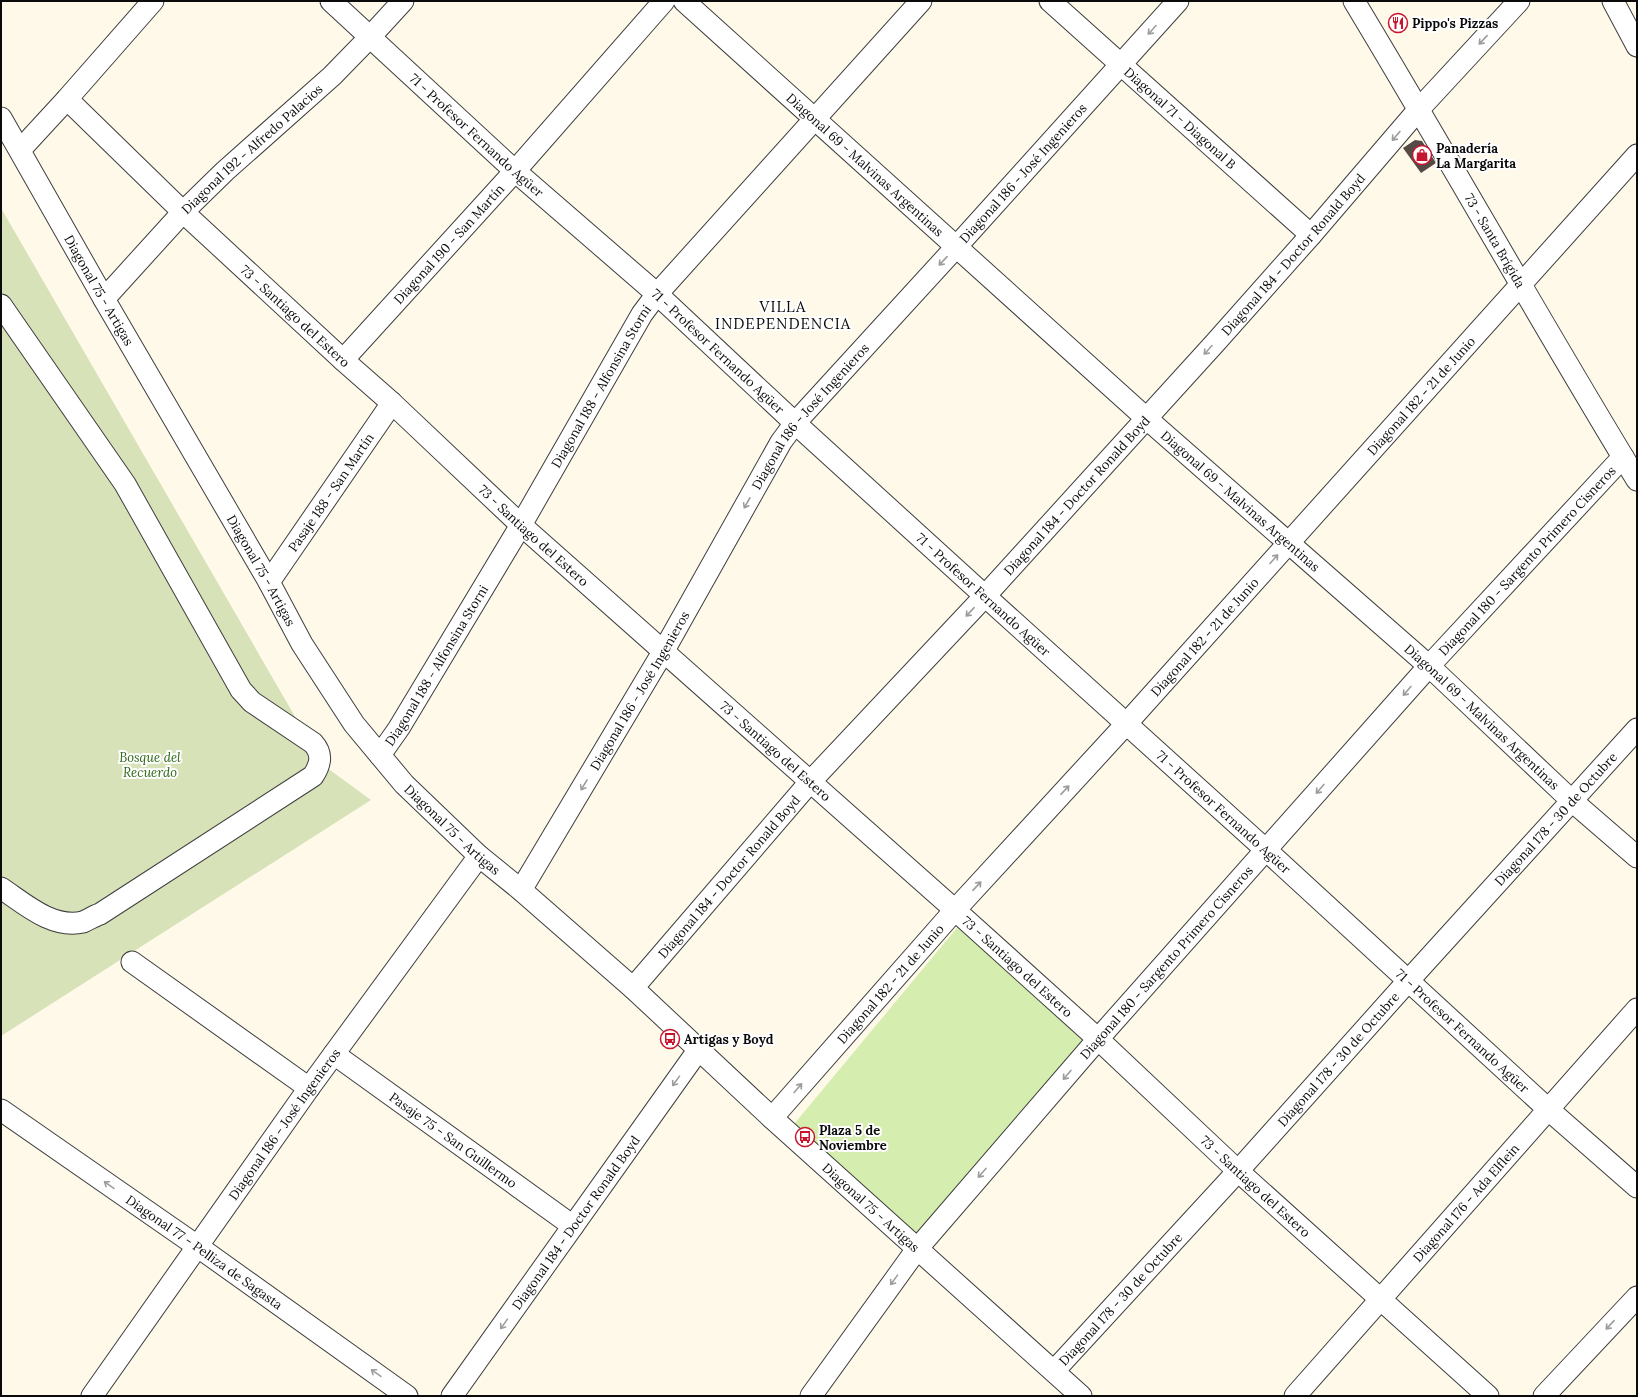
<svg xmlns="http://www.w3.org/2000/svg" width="1638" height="1397" font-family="Lora,serif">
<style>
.green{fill:#d5edae}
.cemetery{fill:#d8e2b8}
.building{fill:#554a46}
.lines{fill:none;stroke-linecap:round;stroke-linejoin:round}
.minor-casing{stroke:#3e3e3e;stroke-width:23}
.minor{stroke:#fff;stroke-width:21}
.oneway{stroke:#9d9d9d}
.labels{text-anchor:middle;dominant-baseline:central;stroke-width:4;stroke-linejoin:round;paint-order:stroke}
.poi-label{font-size:13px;font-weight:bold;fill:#0b0b0b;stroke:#fff;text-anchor:start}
.street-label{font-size:13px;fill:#0b0b0b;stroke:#fff}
.park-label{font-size:13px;font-style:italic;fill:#2e6816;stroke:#fff}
.quarter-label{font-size:15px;letter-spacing:1px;fill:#0b0b0b;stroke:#fff}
</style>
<rect width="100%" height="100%" fill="#fff9e9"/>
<path class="green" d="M 961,923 L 1090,1039 L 915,1240 L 790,1129 Z"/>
<path class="cemetery" d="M 1,208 L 323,765 L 371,800 L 1,1036 Z"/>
<path class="building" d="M 1415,140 L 1422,141 L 1436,163 L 1421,173 L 1403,148 Z"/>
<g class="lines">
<g class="minor-casing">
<g id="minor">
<path id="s1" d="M 331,1 L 515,171 L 657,294 L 795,423 L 985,596 L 1266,850 L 1549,1110 L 1637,1187"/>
<path id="s2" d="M 684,1 L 1146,418 L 1429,666 L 1571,800 L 1637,857"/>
<path id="s3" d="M 1050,1 L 1311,235"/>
<path id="s4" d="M 1354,1 C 1450,160 1540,321 1637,480"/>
<path d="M 1613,1 L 1637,46"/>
<path id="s5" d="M 67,99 L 183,212 L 343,360 L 392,403 L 521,525 L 955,910 L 1098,1039 L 1238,1171 L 1488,1396"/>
<path id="s6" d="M 1,118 L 104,299 L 269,582 L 302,644 L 354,724 L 404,784 L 479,856 L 521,890 L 633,988 L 772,1118 L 1081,1396"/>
<path d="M 20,150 L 67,99 L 153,1"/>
<path id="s7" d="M 104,299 L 183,212 L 225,171 L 332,76 L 370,37 L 403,1"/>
<path d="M 1,305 L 125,484 L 241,690 L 252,702 L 313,743 C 323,754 321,764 313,776 L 100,914 C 94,916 88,920 83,922 C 52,929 25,904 1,888"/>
<path id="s8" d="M 343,360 L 515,171 L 664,1"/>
<path id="s9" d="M 269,582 L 392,403"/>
<path id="s10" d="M 380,755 L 399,728 L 521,525 L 642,314 L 657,294 L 921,1"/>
<path id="s11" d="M 521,890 L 663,652 L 781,442 L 795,423 L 957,246 L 1178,1"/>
<path d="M 132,962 L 309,1088"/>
<path id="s12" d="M 633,988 L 810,782 L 985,596 L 1215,343 L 1311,235 L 1419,109 L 1519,1"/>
<path id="s13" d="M 334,1054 L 573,1226"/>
<path id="s14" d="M 1,1110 L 197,1246 L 407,1396"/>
<path id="s15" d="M 772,1118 L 955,910 L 1127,723 L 1637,155"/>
<path id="s16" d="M 1054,1371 L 1238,1171 L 1409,980 L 1637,729"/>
<path id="s17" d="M 92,1396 L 309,1088 L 479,856"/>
<path id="s18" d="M 452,1396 L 699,1049"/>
<path id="s19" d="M 811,1396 L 917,1249 L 1098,1039 L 1429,666 L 1623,457"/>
<path id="s20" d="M 1295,1396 L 1637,1009"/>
<path d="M 1544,1396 L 1637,1297"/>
</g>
</g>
<use href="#minor" class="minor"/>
</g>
<defs><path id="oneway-shaft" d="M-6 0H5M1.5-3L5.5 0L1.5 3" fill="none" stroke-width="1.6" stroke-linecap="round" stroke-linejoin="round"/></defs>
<g class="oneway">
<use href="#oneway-shaft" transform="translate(1152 30) rotate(132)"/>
<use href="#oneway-shaft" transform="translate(1483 40) rotate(133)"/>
<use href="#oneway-shaft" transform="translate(1396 136) rotate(131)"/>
<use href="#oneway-shaft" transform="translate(943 261) rotate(133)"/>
<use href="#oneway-shaft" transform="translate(1208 350) rotate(132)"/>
<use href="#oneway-shaft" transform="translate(747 503) rotate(119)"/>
<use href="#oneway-shaft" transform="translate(1274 559) rotate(-48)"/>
<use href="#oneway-shaft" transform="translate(970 612) rotate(133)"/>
<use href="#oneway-shaft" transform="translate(1407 691) rotate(131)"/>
<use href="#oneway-shaft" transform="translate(584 785) rotate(121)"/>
<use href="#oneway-shaft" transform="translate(1320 789) rotate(131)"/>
<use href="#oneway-shaft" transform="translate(1065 790) rotate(-47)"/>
<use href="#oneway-shaft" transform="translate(977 886) rotate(-47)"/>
<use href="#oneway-shaft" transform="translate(1067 1075) rotate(131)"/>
<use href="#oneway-shaft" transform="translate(676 1081) rotate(126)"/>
<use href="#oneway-shaft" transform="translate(798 1088) rotate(-49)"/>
<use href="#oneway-shaft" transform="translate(982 1173) rotate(131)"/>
<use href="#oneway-shaft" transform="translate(109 1185) rotate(-145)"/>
<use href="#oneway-shaft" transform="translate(894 1280) rotate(126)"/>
<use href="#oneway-shaft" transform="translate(504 1324) rotate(125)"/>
<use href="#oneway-shaft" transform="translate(1610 1325) rotate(133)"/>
<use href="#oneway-shaft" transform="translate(376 1373) rotate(-145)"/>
</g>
<defs>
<g id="restaurant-ring" transform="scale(1)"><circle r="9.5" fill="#fff" stroke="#c8152e" stroke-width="1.5"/><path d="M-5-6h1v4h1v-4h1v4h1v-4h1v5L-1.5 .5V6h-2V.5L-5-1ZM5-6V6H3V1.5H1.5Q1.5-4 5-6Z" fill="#c8152e"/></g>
<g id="shop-ring" transform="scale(1)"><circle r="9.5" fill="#fff" stroke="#c8152e" stroke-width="1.5"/><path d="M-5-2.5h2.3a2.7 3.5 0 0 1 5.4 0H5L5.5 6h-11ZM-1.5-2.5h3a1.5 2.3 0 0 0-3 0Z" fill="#c8152e"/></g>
<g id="bus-ring" transform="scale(1)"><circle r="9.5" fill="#fff" stroke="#c8152e" stroke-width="1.5"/><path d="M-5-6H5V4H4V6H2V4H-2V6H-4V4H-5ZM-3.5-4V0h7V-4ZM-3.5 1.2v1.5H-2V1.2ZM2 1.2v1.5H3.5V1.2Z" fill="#c8152e"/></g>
</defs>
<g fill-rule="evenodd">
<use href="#restaurant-ring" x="1398" y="23"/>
<use href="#shop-ring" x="1422" y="155"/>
<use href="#bus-ring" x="670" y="1039"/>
<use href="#bus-ring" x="805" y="1137"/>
</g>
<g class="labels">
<g class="poi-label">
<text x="1412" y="23">Pippo's Pizzas</text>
<text x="1436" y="148">Panadería<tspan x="1436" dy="15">La Margarita</tspan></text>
<text x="684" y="1039">Artigas y Boyd</text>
<text x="819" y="1130">Plaza 5 de<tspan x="819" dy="15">Noviembre</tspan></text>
</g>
<g class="street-label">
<text stroke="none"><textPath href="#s3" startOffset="175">Diagonal 71 - Diagonal B</textPath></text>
<text stroke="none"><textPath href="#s1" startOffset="198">71 - Profesor Fernando Agüer</textPath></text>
<text stroke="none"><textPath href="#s7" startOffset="211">Diagonal 192 - Alfredo Palacios</textPath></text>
<text stroke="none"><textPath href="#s2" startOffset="244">Diagonal 69 - Malvinas Argentinas</textPath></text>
<text stroke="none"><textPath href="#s11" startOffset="880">Diagonal 186 - José Ingenieros</textPath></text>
<text stroke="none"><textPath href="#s4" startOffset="278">73 - Santa Brígida</textPath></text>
<text stroke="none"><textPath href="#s8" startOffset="157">Diagonal 190 - San Martín</textPath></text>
<text stroke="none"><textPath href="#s12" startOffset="987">Diagonal 184 - Doctor Ronald Boyd</textPath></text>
<text stroke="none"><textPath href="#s6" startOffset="198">Diagonal 75 - Artigas</textPath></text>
<text stroke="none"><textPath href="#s5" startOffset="315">73 - Santiago del Estero</textPath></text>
<text stroke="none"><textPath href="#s1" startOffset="522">71 - Profesor Fernando Agüer</textPath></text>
<text stroke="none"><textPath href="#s10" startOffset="430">Diagonal 188 - Alfonsina Storni</textPath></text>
<text stroke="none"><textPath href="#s15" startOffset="971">Diagonal 182 - 21 de Junio</textPath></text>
<text stroke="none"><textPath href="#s11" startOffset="556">Diagonal 186 - José Ingenieros</textPath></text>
<text stroke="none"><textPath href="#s9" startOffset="109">Pasaje 188 - San Martín</textPath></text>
<text stroke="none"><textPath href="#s12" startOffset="663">Diagonal 184 - Doctor Ronald Boyd</textPath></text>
<text stroke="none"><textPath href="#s2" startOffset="748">Diagonal 69 - Malvinas Argentinas</textPath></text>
<text stroke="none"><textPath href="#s5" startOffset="639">73 - Santiago del Estero</textPath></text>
<text stroke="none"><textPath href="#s19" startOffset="1101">Diagonal 180 - Sargento Primero Cisneros</textPath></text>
<text stroke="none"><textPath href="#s6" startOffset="522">Diagonal 75 - Artigas</textPath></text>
<text stroke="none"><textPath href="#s1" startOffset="882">71 - Profesor Fernando Agüer</textPath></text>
<text stroke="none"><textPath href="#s15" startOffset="647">Diagonal 182 - 21 de Junio</textPath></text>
<text stroke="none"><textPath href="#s10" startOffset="106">Diagonal 188 - Alfonsina Storni</textPath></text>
<text stroke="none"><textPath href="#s11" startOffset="232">Diagonal 186 - José Ingenieros</textPath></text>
<text stroke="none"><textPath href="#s2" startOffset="1072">Diagonal 69 - Malvinas Argentinas</textPath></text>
<text stroke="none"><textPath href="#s5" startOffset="963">73 - Santiago del Estero</textPath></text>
<text stroke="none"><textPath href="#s1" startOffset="1206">71 - Profesor Fernando Agüer</textPath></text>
<text stroke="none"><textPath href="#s16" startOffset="746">Diagonal 178 - 30 de Octubre</textPath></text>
<text stroke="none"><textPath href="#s6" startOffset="846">Diagonal 75 - Artigas</textPath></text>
<text stroke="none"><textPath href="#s12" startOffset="147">Diagonal 184 - Doctor Ronald Boyd</textPath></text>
<text stroke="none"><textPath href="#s19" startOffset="561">Diagonal 180 - Sargento Primero Cisneros</textPath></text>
<text stroke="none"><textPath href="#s5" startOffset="1287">73 - Santiago del Estero</textPath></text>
<text stroke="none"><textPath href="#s15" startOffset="179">Diagonal 182 - 21 de Junio</textPath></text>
<text stroke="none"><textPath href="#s1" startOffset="1530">71 - Profesor Fernando Agüer</textPath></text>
<text stroke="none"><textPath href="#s16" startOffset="422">Diagonal 178 - 30 de Octubre</textPath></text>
<text stroke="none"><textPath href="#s17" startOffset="333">Diagonal 186 - José Ingenieros</textPath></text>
<text stroke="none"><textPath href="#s13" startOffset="147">Pasaje 75 - San Guillermo</textPath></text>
<text stroke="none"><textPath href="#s5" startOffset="1611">73 - Santiago del Estero</textPath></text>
<text stroke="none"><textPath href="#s20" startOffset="258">Diagonal 176 - Ada Elflein</textPath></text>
<text stroke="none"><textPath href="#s6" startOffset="1410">Diagonal 75 - Artigas</textPath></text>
<text stroke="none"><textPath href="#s18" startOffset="213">Diagonal 184 - Doctor Ronald Boyd</textPath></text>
<text stroke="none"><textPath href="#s14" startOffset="248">Diagonal 77 - Pelliza de Sagasta</textPath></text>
<text stroke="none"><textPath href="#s16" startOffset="98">Diagonal 178 - 30 de Octubre</textPath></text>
</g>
<g class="park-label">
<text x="150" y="757">Bosque del<tspan x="150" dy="15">Recuerdo</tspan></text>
</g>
<g class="quarter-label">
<text x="783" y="306">VILLA<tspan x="783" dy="17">INDEPENDENCIA</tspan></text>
</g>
</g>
<rect width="1638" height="1397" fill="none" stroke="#0b0b0b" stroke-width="4"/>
</svg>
